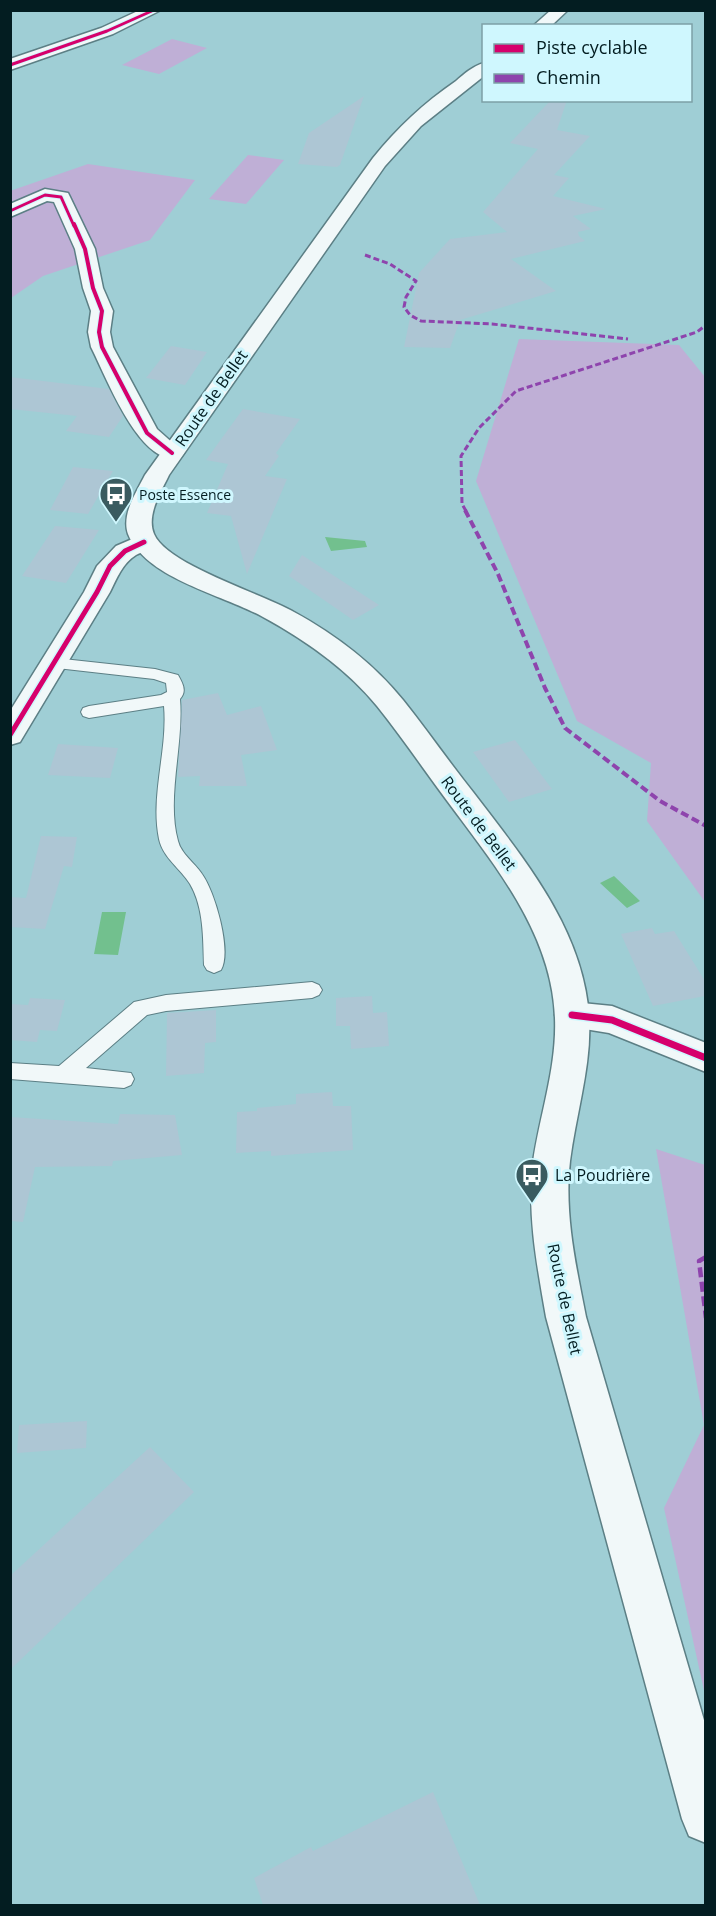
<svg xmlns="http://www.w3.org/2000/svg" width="716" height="1916" font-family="'Open Sans',sans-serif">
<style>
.green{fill:#bfafd6}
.water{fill:#72c08e}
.building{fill:#adc6d4}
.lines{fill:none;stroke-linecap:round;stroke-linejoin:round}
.lane-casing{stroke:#5c7f85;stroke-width:2}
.street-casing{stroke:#5c7f85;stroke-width:3}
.secondary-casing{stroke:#5c7f85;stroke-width:3}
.lane{fill:#f1f8f9;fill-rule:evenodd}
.street{fill:#f1f8f9;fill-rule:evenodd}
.secondary{fill:#f1f8f9;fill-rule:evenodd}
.quiet-far2{stroke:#8e44ad;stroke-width:3;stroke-dasharray:6 3;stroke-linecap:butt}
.quiet-far1{stroke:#8e44ad;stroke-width:4;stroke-dasharray:8 4;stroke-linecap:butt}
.quiet{stroke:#8e44ad;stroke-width:4.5;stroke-dasharray:10 4.5;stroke-linecap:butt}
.cycleway-far3-casing{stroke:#cff7fe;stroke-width:5}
.cycleway-far2-casing{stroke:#cff7fe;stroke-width:6}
.cycleway-far1-casing{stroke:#cff7fe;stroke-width:8}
.cycleway-casing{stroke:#cff7fe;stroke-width:10}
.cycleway-far3{stroke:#d6006c;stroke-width:3}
.cycleway-far2{stroke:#d6006c;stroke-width:4}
.cycleway-far1{stroke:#d6006c;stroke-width:5}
.cycleway{stroke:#d6006c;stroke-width:7}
.labels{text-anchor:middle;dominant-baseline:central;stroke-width:6;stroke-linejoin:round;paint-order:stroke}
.far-poi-label{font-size:14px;fill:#031d21;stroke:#cff7fe;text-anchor:start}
.street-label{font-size:16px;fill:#031d21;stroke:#cff7fe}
.poi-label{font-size:16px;fill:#031d21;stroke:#cff7fe;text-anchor:start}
</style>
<rect width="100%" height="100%" fill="#9fced5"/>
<path class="green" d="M 172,39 L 207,48 L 159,74 L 122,65 Z
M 248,155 L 284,160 L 246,204 L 209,199 Z
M 88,164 L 195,180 L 150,240 L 43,276 L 11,298 L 10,191 Z
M 519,339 L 679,345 L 705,377 L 705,902 L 647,821 L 651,763 L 577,721 L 476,481 Z
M 656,1149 L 705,1165 L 705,1695 L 664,1508 L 704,1425 Z"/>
<path class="water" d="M 325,537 L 365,541 L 367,547 L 331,551 Z
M 614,876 L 640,901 L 627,908 L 600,883 Z
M 102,912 L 126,912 L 118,955 L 94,954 Z"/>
<path class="building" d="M 364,96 L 340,165 L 337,167 L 298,164 L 309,133 Z
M 551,100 L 567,100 L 557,130 L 590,136 L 554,175 L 569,178 L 553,196 L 606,209 L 573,216 L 591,229 L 578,232 L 579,236 L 585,241 L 511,259 L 556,291 L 460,320 L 450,348 L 404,347 L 419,273 L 450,239 L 507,232 L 483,212 L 538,149 L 510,143 Z
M 171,346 L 207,352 L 185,385 L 146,378 Z
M 10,377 L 109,389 L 123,416 L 109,437 L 66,431 L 77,416 L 10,409 Z
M 243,409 L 300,419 L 276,453 L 279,456 L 265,476 L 287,479 L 247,574 L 231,516 L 207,513 L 228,464 L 206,460 Z
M 73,467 L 113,471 L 88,514 L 50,510 Z
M 55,526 L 99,530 L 66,583 L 22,576 Z
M 302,555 L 379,605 L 353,620 L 289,576 Z
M 218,693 L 227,715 L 261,706 L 277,750 L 241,755 L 247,786 L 199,786 L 200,776 L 178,777 L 182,700 Z
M 515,740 L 552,789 L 509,802 L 473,752 Z
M 58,744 L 118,748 L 110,778 L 48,775 Z
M 41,836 L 77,837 L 72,867 L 64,866 L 45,929 L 10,927 L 10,897 L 26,898 Z
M 652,928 L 655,934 L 674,931 L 705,981 L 705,996 L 653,1006 L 621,934 Z
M 372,996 L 373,1013 L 387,1012 L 389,1046 L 351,1049 L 350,1026 L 336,1026 L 336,998 Z
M 30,998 L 65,1000 L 57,1031 L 40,1030 L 37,1042 L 10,1040 L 10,1004 L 28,1005 Z
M 216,1010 L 216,1042 L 205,1043 L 204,1073 L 166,1076 L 167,1013 Z
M 332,1092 L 333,1106 L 351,1106 L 353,1150 L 271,1156 L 271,1151 L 236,1153 L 237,1112 L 257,1111 L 257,1108 L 296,1104 L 296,1094 Z
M 120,1114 L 175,1115 L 182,1155 L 113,1161 L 112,1166 L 35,1167 L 23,1222 L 10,1221 L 10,1117 L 118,1124 Z
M 87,1421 L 86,1448 L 17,1453 L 19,1425 Z
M 150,1447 L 194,1492 L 10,1670 L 10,1576 Z
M 433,1792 L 480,1905 L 263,1905 L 254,1878 L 311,1847 L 313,1851 Z"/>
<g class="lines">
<g class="lane-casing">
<path id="lane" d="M 54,658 L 155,669 L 178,675 C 183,684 187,691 180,699 C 184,744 166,798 178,841 C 181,854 195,863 202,874 C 215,892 232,951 221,970 L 214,973 L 207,970 L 204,965 C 203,938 204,908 190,884 C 181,869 163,858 159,839 C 150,795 168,750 164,706 L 89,718 L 83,716 L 81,712 L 83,708 L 89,706 L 161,695 L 167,692 L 166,683 L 154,679 L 48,667 L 46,663 L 48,659 Z
M 312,982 L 319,985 L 322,990 L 319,995 L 312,998 L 166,1011 L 147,1015 L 86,1068 L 131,1073 L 134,1079 L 131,1085 L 124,1088 L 10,1079 L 10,1063 L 59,1066 L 134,1002 L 166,995 Z"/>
</g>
<g class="street-casing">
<path id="street" d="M 140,10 L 161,10 L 113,34 L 10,70 L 10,59 L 101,28 Z
M 45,189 L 68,193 L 70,197 L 95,249 L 103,288 L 113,311 L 110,332 L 113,347 L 157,429 L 184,453 L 180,458 C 140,468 106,376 91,347 L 88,332 L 91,311 L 83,288 L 75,249 L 54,202 L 47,201 L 10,217 L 10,204 Z
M 144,534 L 153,537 L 157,542 C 151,550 144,551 136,555 C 122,564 117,578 110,592 L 20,742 L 10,745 L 10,711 L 84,592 L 97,566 L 116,546 Z
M 572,1002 L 612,1006 L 706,1043 L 706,1072 L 609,1033 L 560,1025 L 555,1015 L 560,1005 Z"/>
</g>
<g class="secondary-casing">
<path id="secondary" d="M 551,10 L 568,10 L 551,26 L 533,26 Z
M 484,63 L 484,76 L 421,126 L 385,166 L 169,475 C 161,492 146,515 154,534 C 167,565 263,594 294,612 C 336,635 373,663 403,700 C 427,730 449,762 473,792 C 524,859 583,929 589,1016 C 592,1065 576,1113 570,1161 C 564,1214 576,1266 586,1317 L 706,1727 L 706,1843 L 689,1836 L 682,1819 L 546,1317 C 537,1266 527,1214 533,1162 C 540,1114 557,1067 555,1018 C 552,934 496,867 448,802 C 424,770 402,737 377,706 C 346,668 305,640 263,617 C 224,595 146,579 128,534 C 121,514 137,491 145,475 L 373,158 C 397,128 424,103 456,81 C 464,74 473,66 484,63 Z"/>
</g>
<use href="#lane" class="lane"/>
<use href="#street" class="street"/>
<use href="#secondary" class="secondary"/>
<path class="quiet-far2" d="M 365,255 L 390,264 L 416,281 L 406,297 L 404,307 L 410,315 L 421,321 L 492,324 L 628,339
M 466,511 L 462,504 L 461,456 L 479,428 L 516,391 L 697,332 L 706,325"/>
<path class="quiet-far1" d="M 465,510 L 498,574 L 545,688 L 565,728 L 660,801 L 706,826"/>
<path class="quiet" d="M 706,1257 L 699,1261 L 706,1318"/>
<g class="cycleway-far3-casing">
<path id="cycleway-far3" d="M 10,65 L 107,31 L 154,10
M 10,211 L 45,195 L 61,197 L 74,226"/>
</g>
<g class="cycleway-far2-casing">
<path id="cycleway-far2" d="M 74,224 L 85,249 L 93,288 L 102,311 L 99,332 L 102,347 L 147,433 L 172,453"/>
</g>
<g class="cycleway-far1-casing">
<path id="cycleway-far1" d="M 10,735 L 97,592 L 110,566 L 125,551 L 144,542"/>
</g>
<g class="cycleway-casing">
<path id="cycleway" d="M 572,1015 L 612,1020 L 706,1058"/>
</g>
<use href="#cycleway-far3" class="cycleway-far3"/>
<use href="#cycleway-far2" class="cycleway-far2"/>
<use href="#cycleway-far1" class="cycleway-far1"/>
<use href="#cycleway" class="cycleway"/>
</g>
<defs>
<g id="bus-pin" transform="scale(1.725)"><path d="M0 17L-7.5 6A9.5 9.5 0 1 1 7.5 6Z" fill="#3a5b60" stroke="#cff7fe"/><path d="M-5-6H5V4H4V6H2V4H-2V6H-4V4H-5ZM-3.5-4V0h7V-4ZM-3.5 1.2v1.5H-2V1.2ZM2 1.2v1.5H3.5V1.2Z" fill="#fff"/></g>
</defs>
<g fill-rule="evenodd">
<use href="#bus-pin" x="116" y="494"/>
<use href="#bus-pin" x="532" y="1175"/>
</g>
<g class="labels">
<g class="far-poi-label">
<text x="139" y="494">Poste Essence</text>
</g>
<g class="street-label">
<text transform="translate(211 398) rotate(-55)">Route de Bellet</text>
<text transform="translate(479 823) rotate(53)">Route de Bellet</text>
<text transform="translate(565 1299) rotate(78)">Route de Bellet</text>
</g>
<g class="poi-label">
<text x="555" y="1175">La Poudrière</text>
</g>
</g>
<rect width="716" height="1916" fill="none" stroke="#031d21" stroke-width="24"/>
<rect x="482" y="24" width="210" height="78" fill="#cff7fe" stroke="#7da0a6" stroke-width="1.5"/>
<rect x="494" y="44" width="30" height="9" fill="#d6006c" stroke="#7da0a6" stroke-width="1.5"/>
<text x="536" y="54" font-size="18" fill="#031d21">Piste cyclable</text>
<rect x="494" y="74" width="30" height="9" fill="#8e44ad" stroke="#7da0a6" stroke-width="1.5"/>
<text x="536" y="84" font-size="18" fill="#031d21">Chemin</text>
</svg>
